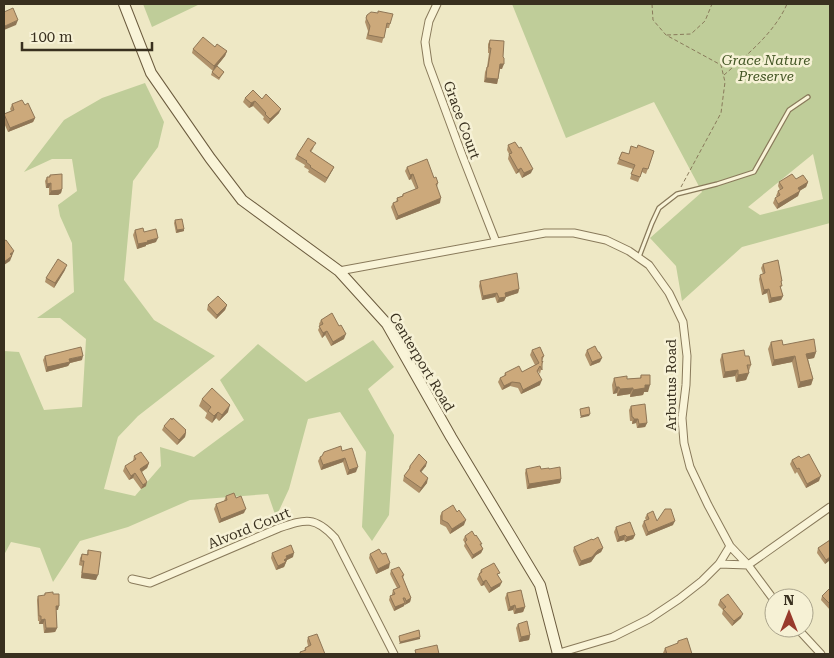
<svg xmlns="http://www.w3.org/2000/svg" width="834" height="658" font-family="'Roboto Serif',serif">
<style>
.green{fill:#bfcd99;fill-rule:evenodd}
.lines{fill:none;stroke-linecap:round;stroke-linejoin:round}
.service-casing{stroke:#897a5b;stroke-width:5.5}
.minor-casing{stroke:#897a5b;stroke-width:9}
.secondary-casing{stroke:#6b5b3e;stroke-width:12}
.path{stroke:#897a5b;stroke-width:1;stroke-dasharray:4 2.5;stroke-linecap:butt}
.service{stroke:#f9f4d8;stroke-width:3}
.minor{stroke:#f9f4d8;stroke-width:7}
.secondary{stroke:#f9f4d8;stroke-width:10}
.wall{fill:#af916a}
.shaded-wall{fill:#8f7656}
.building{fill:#cca97b;stroke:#8f7656}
.labels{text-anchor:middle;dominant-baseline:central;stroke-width:5;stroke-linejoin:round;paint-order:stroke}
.park-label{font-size:14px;font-style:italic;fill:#435625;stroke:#f6f1d5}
.street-label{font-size:14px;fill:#39301f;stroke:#f6f1d5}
</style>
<rect width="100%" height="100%" fill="#eee8c5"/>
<path class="green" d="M 143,4 L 200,4 L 152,27 Z
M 512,4 L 830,4 L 830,223 L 742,247 L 682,301 L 676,266 L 650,238 L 702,192 L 654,102 L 566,138 ZM 813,154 L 823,199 L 760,215 L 748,207 Z
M 145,83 L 164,122 L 158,147 L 133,181 L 124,280 L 154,320 L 215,356 L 138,416 L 118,437 L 104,489 L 135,496 L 161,466 L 160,447 L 194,457 L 244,420 L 220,380 L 258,344 L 306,382 L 373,340 L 394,367 L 368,389 L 394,435 L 389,515 L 372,541 L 362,527 L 366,452 L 340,412 L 308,419 L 289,489 L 276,517 L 268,494 L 190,500 L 128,527 L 80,541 L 53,582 L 40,548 L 11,542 L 4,555 L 4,351 L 19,352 L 44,410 L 82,407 L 86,339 L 60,318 L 37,318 L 74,292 L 72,243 L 60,216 L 58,205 L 77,191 L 72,159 L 52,159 L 24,172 L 64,120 L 102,98 Z"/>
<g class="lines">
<g class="service-casing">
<path id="service" d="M 639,257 L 652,223 L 659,208 L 677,194 L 717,184 L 754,172 L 789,110 L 808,97"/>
</g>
<g class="minor-casing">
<path id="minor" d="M 437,4 L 429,21 L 425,42 L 428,63 L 462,155 L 496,242
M 339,271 L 545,233 L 574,233 L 606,240 L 629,251 L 649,265 L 669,293 L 683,322 L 687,356 L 686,385 L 682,418 L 684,443 L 690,467 L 708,505 L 730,546 L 748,565 L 774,600
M 719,564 L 748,565 L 830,507
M 132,579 L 150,583 L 279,528 C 306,519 315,516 335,538 L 394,654
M 797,628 L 821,654
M 556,654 L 613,637 L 649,619 L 679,599 L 702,581 L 719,564 L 730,546"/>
</g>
<g class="secondary-casing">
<path id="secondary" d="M 124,4 L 151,73 L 210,158 L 242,200 L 339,271 L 387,324 L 451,437 L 540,585 L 558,654"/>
</g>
<path class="path" d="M 652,4 L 653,20 L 666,35 L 721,65 L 725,82 L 721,113 L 681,187
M 667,35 L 691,34 L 705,21 L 712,4
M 724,75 C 747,55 775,32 787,4"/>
<use href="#service" class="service"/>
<use href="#minor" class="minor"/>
<use href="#secondary" class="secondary"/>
</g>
<path class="wall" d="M 367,15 L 390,24 L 389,28 L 386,28 L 382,43 L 366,39 L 368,31 L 365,22 Z
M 490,40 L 502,69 L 500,69 L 497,84 L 484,82 L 485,72 L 487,67 L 489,53 L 488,53 L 488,44 Z
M 193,49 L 227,51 L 225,56 L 213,71 L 192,53 Z
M 212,72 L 224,72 L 219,80 L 211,75 Z
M 245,98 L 262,99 L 279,113 L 268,124 L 263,119 L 264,117 L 253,106 L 249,108 L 243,102 Z
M 12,104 L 35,118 L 33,122 L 8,132 L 4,123 L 4,114 L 11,111 L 10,109 Z
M 508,145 L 531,173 L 522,178 L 519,172 L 516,174 L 508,159 L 509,154 L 507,150 Z
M 314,147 L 311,152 L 334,167 L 332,171 L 325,183 L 308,172 L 309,170 L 304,167 L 305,165 L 295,159 L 297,155 Z
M 637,148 L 654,151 L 646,174 L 642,172 L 638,182 L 630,179 L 633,169 L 617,164 L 622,152 L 628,154 Z
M 407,167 L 434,178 L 438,183 L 437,187 L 440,203 L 396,220 L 391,207 L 393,203 L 396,202 L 397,198 L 402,196 L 403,194 L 416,190 L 411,179 L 409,180 L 405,171 Z
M 50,175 L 62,189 L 61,193 L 58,195 L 49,195 L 49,188 L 46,188 L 45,181 L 47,177 L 49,177 Z
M 796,179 L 808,182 L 806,187 L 799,191 L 798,196 L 777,209 L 773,203 L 775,198 L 777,197 L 776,196 L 778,191 L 780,190 L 778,186 L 779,182 Z
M 175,220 L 184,231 L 176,233 L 174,223 Z
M 135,230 L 144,232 L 156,242 L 146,245 L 146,246 L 137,249 L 133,235 Z
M 763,264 L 781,283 L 781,289 L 783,296 L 781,300 L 769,303 L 767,293 L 762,295 L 759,279 L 760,275 L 763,274 L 761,268 Z
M 65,270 L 54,288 L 45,282 L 46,278 Z
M 480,281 L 519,289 L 518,293 L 506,297 L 504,301 L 497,303 L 495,297 L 482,300 L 479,286 Z
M 208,305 L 227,305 L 225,310 L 216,319 L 207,310 Z
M 321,320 L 339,326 L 344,339 L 331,346 L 325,335 L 322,338 L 318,330 L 320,326 L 319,324 Z
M 771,342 L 816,352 L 814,358 L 808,359 L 813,379 L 811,385 L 798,388 L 792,362 L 772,366 L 768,349 Z
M 532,350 L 544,356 L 542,361 L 542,362 L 543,361 L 540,374 L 538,371 L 538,372 L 540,385 L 521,394 L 518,388 L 510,386 L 502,390 L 498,382 L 500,378 L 504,376 L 505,373 L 522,372 L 535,365 L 530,355 Z
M 587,350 L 598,352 L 600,362 L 590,366 L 585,355 Z
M 722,354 L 745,356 L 751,365 L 746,380 L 736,382 L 735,376 L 723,378 L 720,360 Z
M 45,356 L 82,360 L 70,363 L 68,366 L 46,372 L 43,360 Z
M 641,375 L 648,392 L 644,392 L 643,395 L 630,397 L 630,394 L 617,396 L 617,393 L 613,394 L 612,385 L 614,378 L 627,379 L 640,378 Z
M 202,399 L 228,412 L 219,421 L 216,418 L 212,423 L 205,418 L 207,413 L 199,406 Z
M 631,406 L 647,423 L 645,427 L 637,428 L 636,423 L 632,424 L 632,421 L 630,421 L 629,410 Z
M 164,426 L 186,430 L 186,432 L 185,437 L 177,445 L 162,430 Z
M 342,451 L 356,472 L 347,475 L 343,462 L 321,470 L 318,461 L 320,457 Z
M 134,456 L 149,463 L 147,468 L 142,472 L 146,486 L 141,489 L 133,478 L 129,480 L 123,471 L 125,466 L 133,461 Z
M 801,458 L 819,481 L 806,488 L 797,472 L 795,474 L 790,464 L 792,460 Z
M 410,466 L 426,466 L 421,472 L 427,483 L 419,493 L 403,481 L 404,476 L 408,471 Z
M 526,469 L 541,469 L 561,479 L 560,483 L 527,489 L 525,473 Z
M 226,496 L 244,513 L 219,523 L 214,509 L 216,504 L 224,501 Z
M 442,512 L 464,525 L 450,534 L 446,527 L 440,524 L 440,516 Z
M 647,514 L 657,521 L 673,525 L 646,536 L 642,526 L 644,521 L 646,520 L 645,518 Z
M 616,527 L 635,535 L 633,539 L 625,542 L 624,540 L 617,542 L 614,532 Z
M 465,536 L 481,545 L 483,549 L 481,553 L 472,559 L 464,546 L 465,543 L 463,540 Z
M 830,540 L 830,560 L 825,564 L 817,553 L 818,548 Z
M 574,547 L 603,548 L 601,552 L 596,555 L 591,562 L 579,566 L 573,551 Z
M 88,550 L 96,580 L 81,578 L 82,566 L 79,565 L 80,558 L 82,554 L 87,554 Z
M 272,553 L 293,557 L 287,560 L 284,567 L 276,570 L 271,558 Z
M 370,554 L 389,568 L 376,574 L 369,558 Z
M 391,570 L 404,575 L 403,578 L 411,598 L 410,602 L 404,605 L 404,606 L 394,611 L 389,600 L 390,596 L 392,595 L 392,594 L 393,590 L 397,588 L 390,574 Z
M 481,570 L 498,576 L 500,586 L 489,593 L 484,585 L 481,586 L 477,579 Z
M 830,588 L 830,610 L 821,600 L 822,596 Z
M 45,593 L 58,610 L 56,610 L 57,628 L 55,632 L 44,633 L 43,624 L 39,624 L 39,621 L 38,621 L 37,600 L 38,596 L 44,596 Z
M 507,593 L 525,607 L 523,612 L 514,614 L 513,610 L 508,611 L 505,598 Z
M 720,600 L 741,618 L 732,626 L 722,614 L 723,610 L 718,605 Z
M 518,624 L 530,635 L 529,640 L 519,642 L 516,628 Z
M 308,637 L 325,654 L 299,654 L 300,652 L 304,651 L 305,648 L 308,646 L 307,641 Z
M 678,641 L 692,654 L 664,654 L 663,653 L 665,648 L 677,644 Z"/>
<path class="shaded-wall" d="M 18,20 L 16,25 L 4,30 L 5,26 Z
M 227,51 L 225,56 L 213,71 L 214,66 Z
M 500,64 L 504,64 L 502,69 L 498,68 Z
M 486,78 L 498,79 L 497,84 L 484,82 Z
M 255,101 L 253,106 L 249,108 L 251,103 Z
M 281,109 L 279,113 L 268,124 L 270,119 Z
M 35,118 L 33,122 L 8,132 L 10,128 Z
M 334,167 L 332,171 L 325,183 L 327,178 Z
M 521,168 L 519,172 L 516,174 L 518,170 Z
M 533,169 L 531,173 L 522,178 L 524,173 Z
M 413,174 L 411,179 L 409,180 L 410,175 Z
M 808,182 L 806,187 L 796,193 L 798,188 Z
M 51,183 L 49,188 L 46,188 L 47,184 Z
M 62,189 L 61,193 L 58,195 L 49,195 L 51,191 Z
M 800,191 L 798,196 L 777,209 L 778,204 Z
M 441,198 L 440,203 L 396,220 L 398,216 Z
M 184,229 L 184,231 L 176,233 L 177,230 Z
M 158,238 L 156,242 L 146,245 L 146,246 L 137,249 L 138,244 L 147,241 Z
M 14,251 L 10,261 L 4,265 L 4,262 L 10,254 Z
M 67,265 L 65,270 L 54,288 L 55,283 Z
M 519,289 L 518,293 L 506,297 L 504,301 L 497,303 L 499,298 L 505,293 Z
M 769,289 L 767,293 L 762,295 L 764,290 Z
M 497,293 L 495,297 L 482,300 L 483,296 Z
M 783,296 L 781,300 L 769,303 L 771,298 Z
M 227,305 L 225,310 L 216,319 L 217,315 Z
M 327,331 L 325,335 L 322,338 L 323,333 Z
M 346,334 L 344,339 L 331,346 L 333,342 Z
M 816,352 L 814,358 L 804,360 L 806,354 Z
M 83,356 L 82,360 L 70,363 L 68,366 L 46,372 L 47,367 L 69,359 Z
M 795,356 L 792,362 L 772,366 L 774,360 Z
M 602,358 L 600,362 L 590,366 L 592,362 Z
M 738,370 L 735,376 L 723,378 L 725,372 Z
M 749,373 L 746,380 L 736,382 L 738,375 Z
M 813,379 L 811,385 L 798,388 L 800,382 Z
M 542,380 L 540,385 L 521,394 L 523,390 Z
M 512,382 L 510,386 L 502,390 L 504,386 Z
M 645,385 L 650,385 L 648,392 L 644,392 L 643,395 L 630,397 L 633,390 Z
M 616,387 L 619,387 L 617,393 L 613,394 Z
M 633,388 L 630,394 L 617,396 L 620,389 Z
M 230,405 L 228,412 L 219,421 L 222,415 Z
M 218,412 L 216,418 L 212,423 L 214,416 Z
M 590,414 L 589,416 L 580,418 L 581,416 Z
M 634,419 L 638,419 L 636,423 L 632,424 Z
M 647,423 L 645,427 L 637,428 L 639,424 Z
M 186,432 L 185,437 L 177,445 L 179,440 Z
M 345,458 L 343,462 L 321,470 L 323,465 Z
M 427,462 L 426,466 L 418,476 L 420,471 Z
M 149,463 L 147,468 L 138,474 L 140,469 Z
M 358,467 L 356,472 L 347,475 L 349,470 Z
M 135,473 L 133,478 L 129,480 L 131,476 Z
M 821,476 L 819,481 L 806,488 L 807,484 Z
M 428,478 L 427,483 L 419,493 L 421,488 Z
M 561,479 L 560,483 L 527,489 L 529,484 Z
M 147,482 L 146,486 L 141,489 L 143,485 Z
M 246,509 L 244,513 L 219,523 L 221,519 Z
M 466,520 L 464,525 L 450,534 L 452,529 Z
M 675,521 L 673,525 L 646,536 L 648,532 Z
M 625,535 L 624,540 L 617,542 L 619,537 Z
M 635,535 L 633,539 L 625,542 L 627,537 Z
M 603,548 L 601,552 L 596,555 L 591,562 L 579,566 L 581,561 Z
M 483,549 L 481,553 L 472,559 L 473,555 Z
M 294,553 L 293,557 L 287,560 L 284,567 L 276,570 L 278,566 L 286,556 Z
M 830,557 L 830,560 L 825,564 L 826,560 Z
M 390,563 L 389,568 L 376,574 L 378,569 Z
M 82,573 L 98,575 L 96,580 L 81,578 Z
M 486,580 L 484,585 L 481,586 L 483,582 Z
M 502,582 L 500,586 L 489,593 L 491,588 Z
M 411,598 L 410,602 L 405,605 L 406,601 Z
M 405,603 L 404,606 L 394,611 L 395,607 Z
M 515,605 L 513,610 L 508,611 L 510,607 Z
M 56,606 L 59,606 L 58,610 L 54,610 Z
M 525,607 L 523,612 L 514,614 L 516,609 Z
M 743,614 L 741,618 L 732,626 L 734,621 Z
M 45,619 L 43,624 L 39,624 L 41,620 Z
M 46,628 L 57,628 L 55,632 L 44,633 Z
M 530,635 L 529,640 L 519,642 L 521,637 Z
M 420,637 L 420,639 L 399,644 L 400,642 Z"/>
<path class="building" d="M 13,8 L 18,20 L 5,26 L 4,23 L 4,12 Z
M 378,11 L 393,14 L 390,24 L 387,23 L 384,38 L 368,35 L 370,26 L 366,18 L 367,15 L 371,12 L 378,13 Z
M 203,37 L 215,47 L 217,44 L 227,51 L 214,66 L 193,49 Z
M 490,40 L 504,41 L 503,57 L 504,58 L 504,64 L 500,64 L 498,79 L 486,78 L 487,67 L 488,67 L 491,48 L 489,48 Z
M 217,66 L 224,72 L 219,78 L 212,72 Z
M 253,90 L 262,99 L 266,94 L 281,109 L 270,119 L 265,114 L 266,113 L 255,101 L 251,103 L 245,98 Z
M 22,100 L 25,105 L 28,103 L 35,118 L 10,128 L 4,114 L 14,110 L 12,104 Z
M 308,138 L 316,143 L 310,151 L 334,167 L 327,178 L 310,167 L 311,166 L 306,162 L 307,161 L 297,155 Z
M 515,142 L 519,148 L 521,147 L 533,169 L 524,173 L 521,168 L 518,170 L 509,154 L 512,153 L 508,145 Z
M 638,145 L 654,151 L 648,169 L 643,168 L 640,177 L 631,174 L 635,165 L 619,159 L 622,152 L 629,154 L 631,146 L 637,148 Z
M 427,159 L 434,178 L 436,177 L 438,183 L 436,184 L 441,198 L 398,216 L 393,203 L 398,201 L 397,198 L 403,196 L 403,194 L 418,188 L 413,174 L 410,175 L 407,167 Z
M 62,174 L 62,189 L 60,190 L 51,191 L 51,183 L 47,184 L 47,177 L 50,177 L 50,175 Z
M 792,174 L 796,179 L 803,175 L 808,182 L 798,188 L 800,191 L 778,204 L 775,198 L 780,195 L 778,191 L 783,188 L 779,182 Z
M 182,219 L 184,229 L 177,230 L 175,220 Z
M 143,228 L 144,232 L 156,229 L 158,238 L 147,241 L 148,242 L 138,244 L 135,230 Z
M 6,240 L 14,251 L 10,254 L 12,256 L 4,262 L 4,241 Z
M 58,259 L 67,265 L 55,283 L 46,278 Z
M 778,260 L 782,281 L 781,281 L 782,286 L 780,286 L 783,296 L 771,298 L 769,289 L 764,290 L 760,275 L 765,273 L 763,264 Z
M 517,273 L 519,289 L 505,293 L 506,297 L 499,298 L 497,293 L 483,296 L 480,281 Z
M 218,296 L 227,305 L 217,315 L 208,305 Z
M 332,313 L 339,326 L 341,325 L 346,334 L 333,342 L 327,331 L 323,333 L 319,326 L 323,324 L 321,320 Z
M 814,339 L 816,352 L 806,354 L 813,379 L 800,382 L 795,356 L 774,360 L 771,342 L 782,340 L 783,345 Z
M 595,346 L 598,352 L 599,352 L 602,358 L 592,362 L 587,350 Z
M 81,347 L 83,356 L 69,359 L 70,362 L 47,367 L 45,356 Z
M 540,347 L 544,356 L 542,357 L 542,362 L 543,361 L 542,363 L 542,370 L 540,366 L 537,371 L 542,380 L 523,390 L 520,383 L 512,382 L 504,386 L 500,378 L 506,375 L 505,373 L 519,366 L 522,372 L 539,363 L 532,350 Z
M 744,350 L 745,356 L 749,356 L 751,365 L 747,365 L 749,373 L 738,375 L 738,370 L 725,372 L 722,354 Z
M 641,375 L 650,375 L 650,385 L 645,385 L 645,388 L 633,390 L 633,388 L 620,389 L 619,387 L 616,387 L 614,378 L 627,376 L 627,379 L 641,378 Z
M 212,388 L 230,405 L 222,415 L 218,412 L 214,416 L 208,411 L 211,407 L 202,399 Z
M 645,404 L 647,423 L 639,424 L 638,419 L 634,419 L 633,417 L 632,417 L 631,406 Z
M 589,407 L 590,414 L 581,416 L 580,409 Z
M 171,418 L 172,420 L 173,418 L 186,430 L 185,431 L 186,432 L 179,440 L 164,426 Z
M 341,446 L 342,451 L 352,448 L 358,467 L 349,470 L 345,458 L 323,465 L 320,457 L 322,456 L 324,452 Z
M 141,452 L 149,463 L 140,469 L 147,482 L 143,485 L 135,473 L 131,476 L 125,466 L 136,459 L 134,456 Z
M 419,454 L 427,462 L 420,471 L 428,478 L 421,488 L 404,476 L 410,468 L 410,466 Z
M 809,454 L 821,476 L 807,484 L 799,468 L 797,469 L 792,460 L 799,456 L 801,458 Z
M 540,466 L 541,469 L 549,468 L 549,469 L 560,467 L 561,479 L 529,484 L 526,469 Z
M 234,493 L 236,498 L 241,496 L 246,509 L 221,519 L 216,504 L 227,500 L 226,496 Z
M 453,505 L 457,512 L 459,510 L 466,520 L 452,529 L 448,523 L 442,520 L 442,512 Z
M 665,509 L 671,509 L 675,521 L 648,532 L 644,521 L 649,519 L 647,514 L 653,511 L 657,521 Z
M 630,522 L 635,535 L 627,537 L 625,535 L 619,537 L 616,527 Z
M 472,531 L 475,536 L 476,535 L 482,544 L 480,544 L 483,549 L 473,555 L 465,542 L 467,540 L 465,536 Z
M 598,537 L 603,548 L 598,550 L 592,557 L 581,561 L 574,547 L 592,539 L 593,540 Z
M 830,540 L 830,557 L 826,560 L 818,548 Z
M 291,545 L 294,553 L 286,556 L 287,558 L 284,560 L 286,562 L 278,566 L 272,553 Z
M 379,549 L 382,554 L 386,553 L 390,563 L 378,569 L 370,554 Z
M 88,550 L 101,552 L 98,575 L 82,573 L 84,561 L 81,561 L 82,554 L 88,555 Z
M 494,563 L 500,573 L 497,574 L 502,582 L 491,588 L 486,580 L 483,582 L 479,574 L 482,572 L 481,570 Z
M 399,567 L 404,575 L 402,576 L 411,598 L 406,601 L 405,598 L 403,598 L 405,603 L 395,607 L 390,596 L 395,594 L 393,590 L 400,587 L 391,570 Z
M 830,588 L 830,604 L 822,596 Z
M 521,590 L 525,607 L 516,609 L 515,605 L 510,607 L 507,593 Z
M 53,592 L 53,594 L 59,594 L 59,606 L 56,606 L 57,628 L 46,628 L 45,619 L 41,620 L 41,616 L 39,616 L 38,596 L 45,595 L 45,593 Z
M 728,594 L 743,614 L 734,621 L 723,609 L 726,607 L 720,600 Z
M 527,621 L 530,635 L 521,637 L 518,624 Z
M 419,630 L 420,637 L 400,642 L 399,636 Z
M 317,634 L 325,654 L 301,654 L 300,652 L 306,650 L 305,648 L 311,645 L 308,637 Z
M 687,638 L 692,654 L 667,654 L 665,648 L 678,643 L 678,641 Z
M 437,645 L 439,654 L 416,654 L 415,650 Z"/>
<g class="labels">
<g class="park-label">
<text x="766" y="60">Grace Nature<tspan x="766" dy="16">Preserve</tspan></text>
</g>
<g class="street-label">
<text transform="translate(462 120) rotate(70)">Grace Court</text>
<text transform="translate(422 362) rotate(59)">Centerport Road</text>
<text transform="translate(671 385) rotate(-90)">Arbutus Road</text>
<text transform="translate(249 528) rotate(-22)">Alvord Court</text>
</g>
</g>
<rect width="834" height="658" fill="none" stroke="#39301f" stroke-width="10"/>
<g transform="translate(789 613)"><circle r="24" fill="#f6f1d5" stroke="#aaa48c"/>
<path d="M0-4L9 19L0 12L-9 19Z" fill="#983a2b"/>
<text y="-8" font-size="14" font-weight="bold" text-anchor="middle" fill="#39301f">N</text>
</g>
<path d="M22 42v8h130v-8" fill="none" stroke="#39301f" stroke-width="2.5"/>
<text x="30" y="42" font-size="15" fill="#39301f" stroke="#f6f1d5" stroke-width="4" paint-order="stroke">100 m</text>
</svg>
